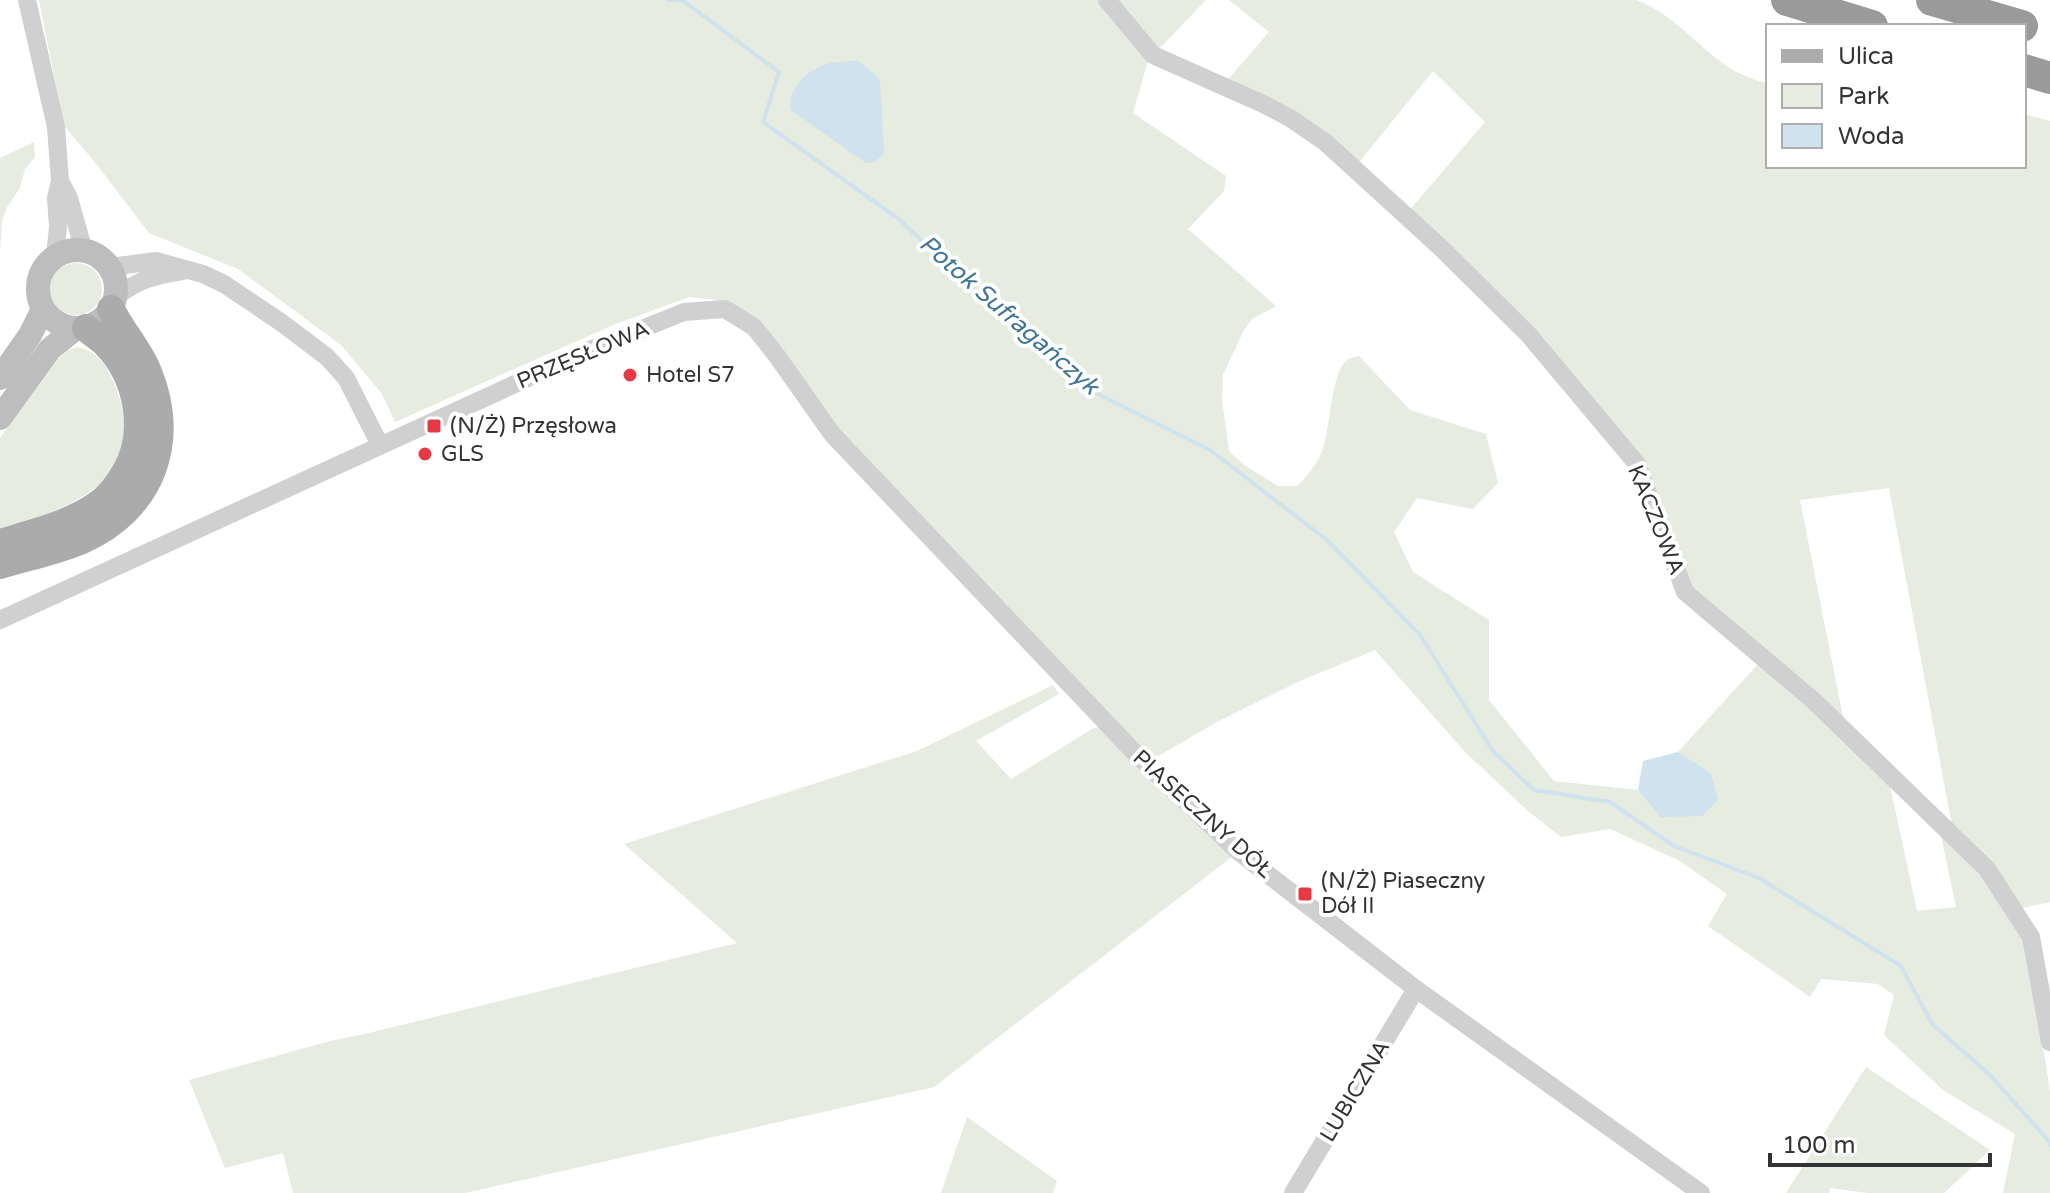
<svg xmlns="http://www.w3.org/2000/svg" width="2050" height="1193" font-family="'Varela Round',sans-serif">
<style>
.green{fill:#e6ecdf}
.water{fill:#cfe2ee}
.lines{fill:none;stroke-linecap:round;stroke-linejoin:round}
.stream{stroke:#cfe2ee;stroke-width:4}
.street{stroke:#d0d0d0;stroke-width:18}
.secondary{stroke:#bdbdbd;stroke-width:24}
.primary{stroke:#ababab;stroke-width:28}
.highway{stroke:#9a9a9a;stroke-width:32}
.poi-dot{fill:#e63946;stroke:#fff;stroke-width:3}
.labels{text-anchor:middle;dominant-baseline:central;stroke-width:8;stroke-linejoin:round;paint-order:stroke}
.street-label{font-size:22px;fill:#333;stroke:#fff}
.poi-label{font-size:22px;fill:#333;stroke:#fff;text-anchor:start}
.water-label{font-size:24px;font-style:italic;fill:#3f7597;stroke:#fff}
</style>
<rect width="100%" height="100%" fill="#fff"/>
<path class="green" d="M 39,0 L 1100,0 L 1149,57 L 1133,113 L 1226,176 L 1224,191 L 1188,229 L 1276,306 L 1252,319 L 1244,330 L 1223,375 L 1222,400 L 1229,451 L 1244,465 L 1278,486 L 1297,486 C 1307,476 1317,465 1322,451 C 1331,429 1330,374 1347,360 C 1352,357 1354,357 1359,356 L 1410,410 L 1486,434 L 1498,483 L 1473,509 L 1417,498 L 1394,532 L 1413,572 L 1489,620 L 1489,700 L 1554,781 L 1638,790 L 1660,817 L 1711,773 L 1678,752 L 1758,664 L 1811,704 L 1889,781 L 1917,911 L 1956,907 L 1940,831 L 1983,873 L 2026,939 L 2050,1091 L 2050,1193 L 2003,1193 L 2015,1134 L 1943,1090 L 1884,1035 L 1894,995 L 1878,984 L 1821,979 L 1810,997 L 1708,926 L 1727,894 L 1678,860 L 1610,829 L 1561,837 L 1528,811 L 1465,752 L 1375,650 L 1300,681 L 1217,722 L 1153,759 L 837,429 L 726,301 L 689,297 L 613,325 L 395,422 L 382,394 L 341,345 L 238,269 L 149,233 L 94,161 L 64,126 Z
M 1113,0 L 1206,0 L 1156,52 Z
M 1229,0 L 1636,0 C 1675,14 1699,49 1733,70 C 1743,76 1757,80 1768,84 L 1768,166 L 2024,166 L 2024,114 L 2050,121 L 2050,902 L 2022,908 L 1953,831 L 1889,488 L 1800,500 L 1845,727 L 1688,589 L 1642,463 L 1407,213 L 1485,122 L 1433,71 L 1356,166 L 1225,83 L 1269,32 Z
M 34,142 L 35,157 L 25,169 L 20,188 L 7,207 L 2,221 L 0,254 L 0,158 Z
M50 289a26 26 0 1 1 52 0a26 26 0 1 1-52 0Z
M 76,347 C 99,350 108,368 116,388 C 151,484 70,505 0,532 L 0,438 L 58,359 L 67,351 Z
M 1053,685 L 1059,694 L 976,741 L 1011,779 L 1092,729 L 1098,727 L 1233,856 L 934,1087 L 465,1193 L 293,1193 L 283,1153 L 225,1168 L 189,1080 L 330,1041 L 373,1032 L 737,943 L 624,844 L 917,751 Z
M 1866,1067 L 1990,1150 L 1944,1193 L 1868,1193 L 1830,1188 L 1829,1193 L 1786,1193 Z
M 967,1117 L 1057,1181 L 1053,1193 L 941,1193 Z"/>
<path class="water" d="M 857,60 L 876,75 L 880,82 L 884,151 L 883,155 L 873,163 L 866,163 L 791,110 C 788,88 804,73 824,65 C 834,61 847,62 857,60 Z
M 1678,752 L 1711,773 L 1718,800 L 1702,816 L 1660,817 L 1638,790 L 1643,761 Z"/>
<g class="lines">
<path class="stream" d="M 668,0 L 682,0 L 779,72 L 763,122 L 900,220 L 979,296 L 1092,391 L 1210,450 L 1327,540 L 1420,635 L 1493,751 L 1534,790 L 1610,802 L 1674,846 L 1759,878 L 1901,966 L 1932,1024 L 1990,1075 L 2050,1142 L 2050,1145"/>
<path class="street" d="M 27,0 L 56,127 L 60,181 L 56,198 L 58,227 L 55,257
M 1107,0 L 1153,55 L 1261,103 L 1290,118 L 1325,142 L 1439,246 L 1528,334 L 1637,464 L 1685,592 L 1814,701 L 1987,869 L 2031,937 L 2050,1042
M 60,181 L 69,198 L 84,251
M 110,267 L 156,261 L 203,274 L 224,284 L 282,323 L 327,357 L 346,378 L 380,445
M 116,297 C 139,279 154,276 183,271
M 0,620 L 587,351 L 684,312 L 725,309 L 754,327 L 777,356 L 832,434 L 1135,753 L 1239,852 L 1416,989 L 1701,1193
M 1293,1193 L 1416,989"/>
<path class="secondary" d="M38 289a39 39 0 1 1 78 0a39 39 0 1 1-78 0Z
M 0,378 L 30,335 L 43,309
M 0,418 L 50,349 L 75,329"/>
<path class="primary" d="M 0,543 C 33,533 68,525 97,505 C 109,497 118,485 125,473 C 149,433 138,376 105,343 C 99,338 92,333 86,328
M 0,565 C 27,557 56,551 82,540 C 151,509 177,442 148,372 C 139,349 121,331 111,309"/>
<path class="highway" d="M 1787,0 L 1872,26
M 1932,0 L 2022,26
M 2024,70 L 2050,78"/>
</g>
<g class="poi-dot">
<circle cx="630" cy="375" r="8"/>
<rect x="426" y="418" width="16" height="16" rx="4"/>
<circle cx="425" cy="454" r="8"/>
<rect x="1297" y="886" width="16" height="16" rx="4"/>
</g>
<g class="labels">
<g class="street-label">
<text transform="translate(583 355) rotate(-23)">PRZĘSŁOWA</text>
<text transform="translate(1656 520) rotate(68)">KACZOWA</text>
<text transform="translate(1203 814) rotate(42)">PIASECZNY DÓŁ</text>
<text transform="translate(1355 1091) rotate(-59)">LUBICZNA</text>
</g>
<g class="poi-label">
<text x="646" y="375">Hotel S7</text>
<text x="450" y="426">(N/Ż) Przęsłowa</text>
<text x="441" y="454">GLS</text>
<text x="1321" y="881">(N/Ż) Piaseczny<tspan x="1321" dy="25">Dół II</tspan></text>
</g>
<g class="water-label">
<text transform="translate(1009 315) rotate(41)">Potok Sufragańczyk</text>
</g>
</g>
<rect x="1766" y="24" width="260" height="144" fill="#ffffff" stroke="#adadad" stroke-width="2"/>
<rect x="1782" y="50" width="40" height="12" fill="#ababab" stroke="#adadad" stroke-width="2"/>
<text x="1838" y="64" font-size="24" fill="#333333">Ulica</text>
<rect x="1782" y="84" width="40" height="24" fill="#e6ecdf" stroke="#adadad" stroke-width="2"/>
<text x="1838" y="104" font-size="24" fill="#333333">Park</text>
<rect x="1782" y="124" width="40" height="24" fill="#cfe2ee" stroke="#adadad" stroke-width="2"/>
<text x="1838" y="144" font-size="24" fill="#333333">Woda</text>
<path d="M1770 1153v12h220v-12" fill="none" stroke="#333333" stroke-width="4"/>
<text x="1782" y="1153" font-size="24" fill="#333333" stroke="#ffffff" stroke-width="6" paint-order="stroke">100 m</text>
</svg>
